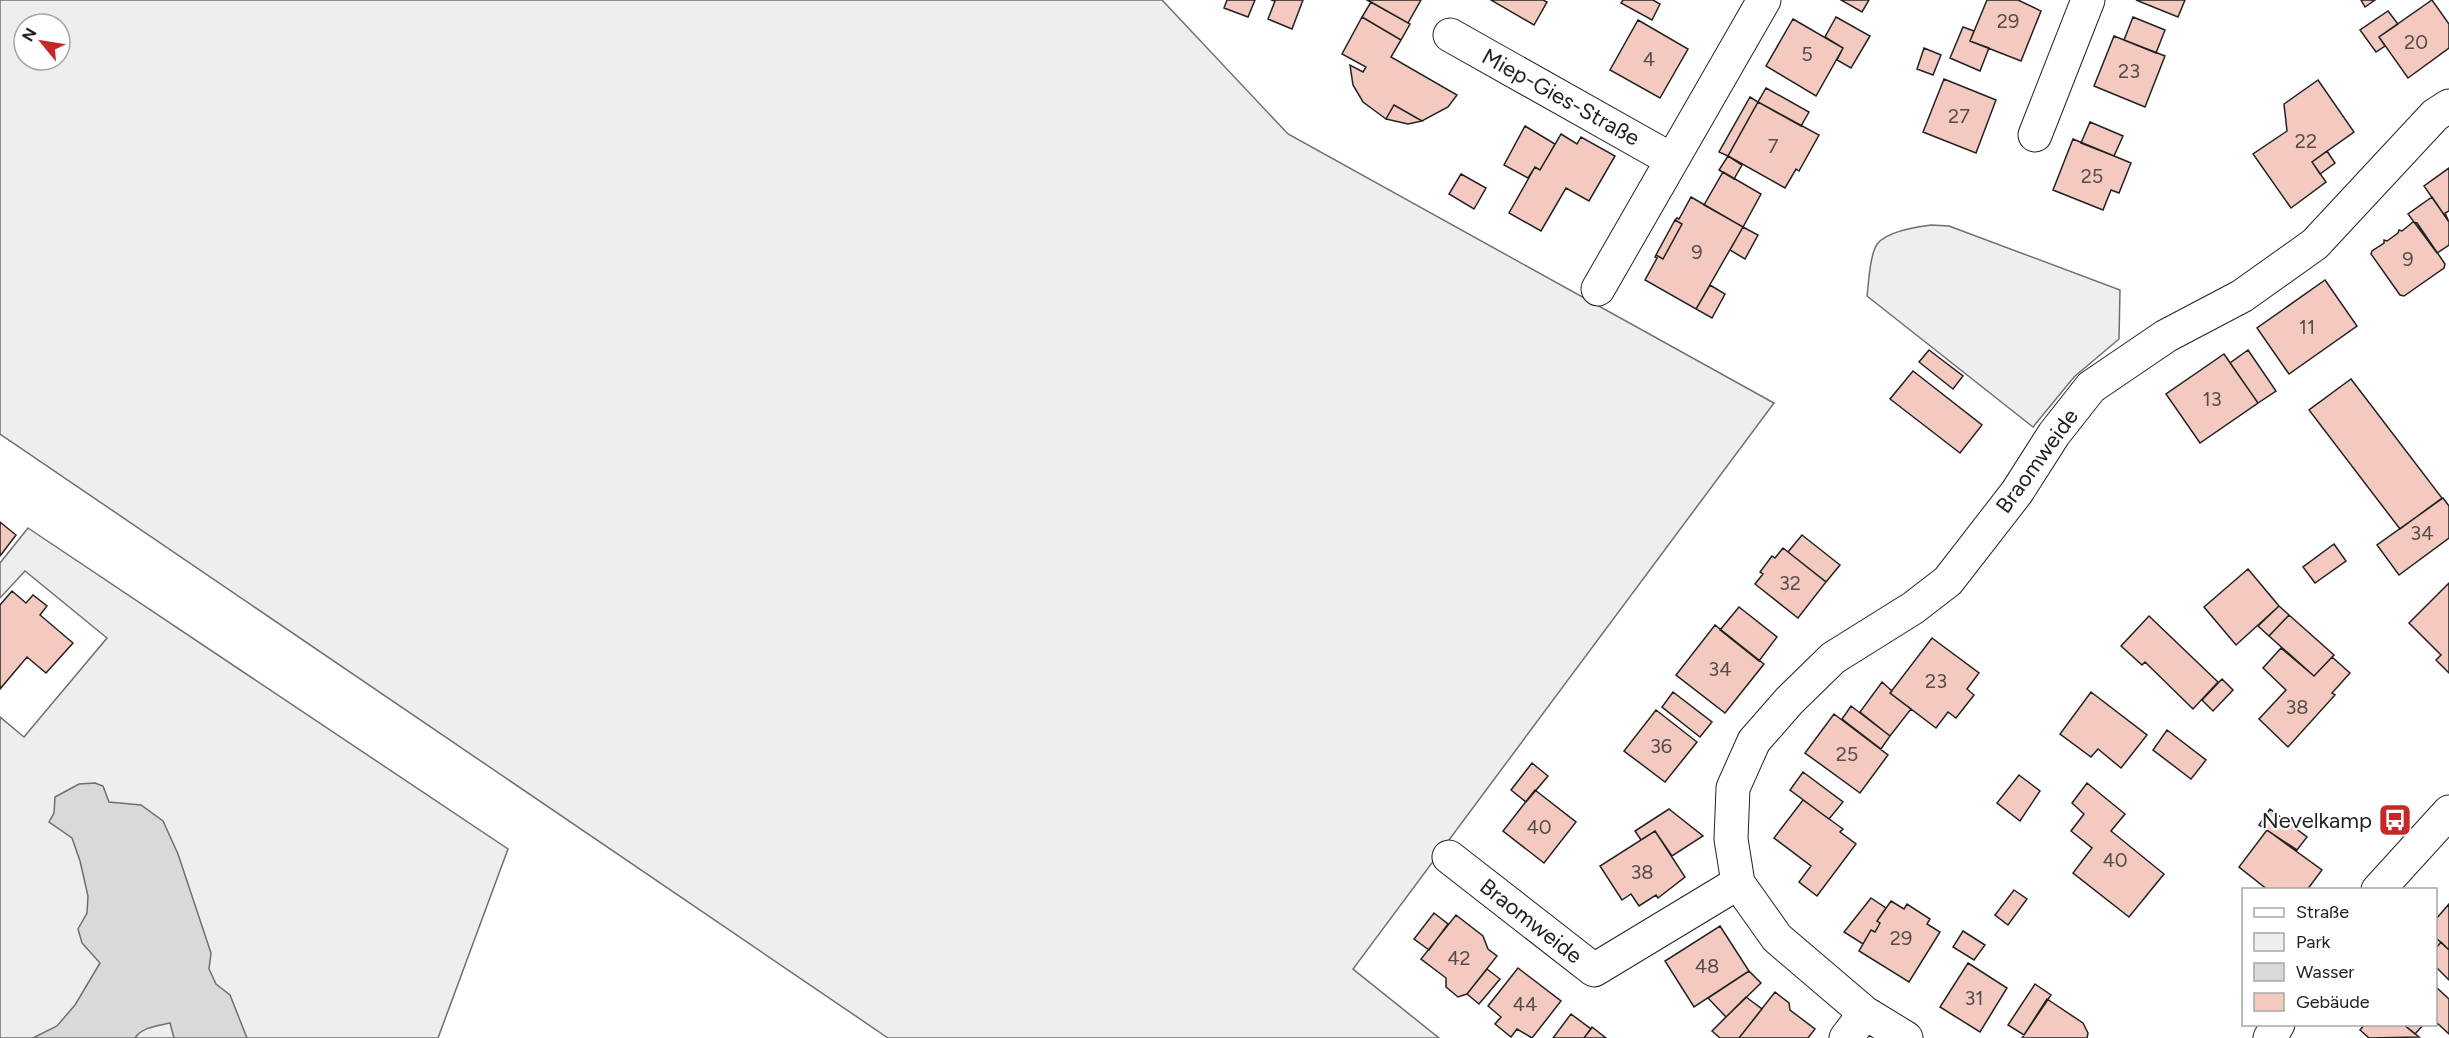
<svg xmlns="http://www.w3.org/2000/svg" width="2449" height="1038" font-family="Figtree,sans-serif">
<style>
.green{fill:#eee;stroke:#6f6f6f;stroke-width:1.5;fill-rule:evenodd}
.water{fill:#d9d9d9;stroke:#6f6f6f;stroke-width:1.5}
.building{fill:#f3c9c0;stroke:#222;stroke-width:1.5}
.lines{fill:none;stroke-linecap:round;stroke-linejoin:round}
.street-casing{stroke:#222;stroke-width:35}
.street{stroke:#fff;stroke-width:33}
.labels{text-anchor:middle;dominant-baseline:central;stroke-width:4.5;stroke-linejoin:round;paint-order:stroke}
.number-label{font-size:20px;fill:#564c4a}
.street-label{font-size:22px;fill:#222;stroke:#fff}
.poi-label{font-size:22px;fill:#222;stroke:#fff;text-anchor:end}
</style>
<rect width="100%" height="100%" fill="#fff"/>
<path class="green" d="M 0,0 L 1162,0 L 1288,134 L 1774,403 L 1353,969 L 1439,1038 L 888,1038 L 0,434 ZM 24,24 L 60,24 L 60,60 L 24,60 Z
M 1931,225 L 1949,226 L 2120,290 L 2119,339 L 2074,377 L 2033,427 L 1867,296 C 1869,281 1869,262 1875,248 C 1881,232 1915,227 1931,225 Z
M 28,528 L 508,849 L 438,1038 L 0,1038 L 0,717 L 24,737 L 107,638 L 25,571 L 0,598 L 0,563 Z"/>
<path class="water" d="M 95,783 L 103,786 L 109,802 L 141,805 L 163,821 L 178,854 L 211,953 L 209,969 L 216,984 L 230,995 L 247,1038 L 174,1038 L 170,1023 C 157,1026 142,1027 135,1038 L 33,1038 L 57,1026 L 75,1005 L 100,963 L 82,943 L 78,929 L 87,913 L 88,896 L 80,861 L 72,838 L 49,822 L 54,813 L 55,797 L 79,784 Z"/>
<path class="building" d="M 1227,0 L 1255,0 L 1248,17 L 1224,8 Z
M 1271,0 L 1303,0 L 1292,29 L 1268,19 L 1275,1 Z
M 1367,0 L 1421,0 L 1408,23 Z
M 1491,0 L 1543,0 L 1547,2 L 1534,25 Z
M 1623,0 L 1653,0 L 1660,4 L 1652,20 L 1621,3 Z
M 1841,0 L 1869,0 L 1862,12 Z
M 1987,0 L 2018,0 L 2041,11 L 2021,61 L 1970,41 Z
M 2136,0 L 2185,0 L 2178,17 Z
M 2361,0 L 2375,0 L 2365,7 Z
M 2432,0 L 2449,24 L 2449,48 L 2408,78 L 2379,37 Z
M 1371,2 L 1410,24 L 1401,40 L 1362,17 Z
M 2388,11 L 2398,24 L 2379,37 L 2385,46 L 2376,52 L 2360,30 Z
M 1362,17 L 1401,40 L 1391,57 L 1457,95 L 1448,107 L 1422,121 L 1394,105 L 1386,119 L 1363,102 L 1353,85 L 1350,65 L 1363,72 L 1366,67 L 1342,54 Z
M 1836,17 L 1870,36 L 1851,68 L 1837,60 L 1843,48 L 1825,37 Z
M 2133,17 L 2165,30 L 2156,53 L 2124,40 Z
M 1793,19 L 1843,48 L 1816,96 L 1766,66 Z
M 1638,20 L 1688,49 L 1660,98 L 1610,70 Z
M 1963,27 L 1974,31 L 1970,41 L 1989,48 L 1980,71 L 1950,58 Z
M 2114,36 L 2165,56 L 2145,107 L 2094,86 Z
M 1924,48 L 1941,55 L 1933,75 L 1917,69 Z
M 1944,79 L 1996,100 L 1976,153 L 1923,132 Z
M 2318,80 L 2354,132 L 2312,162 L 2326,182 L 2291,208 L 2253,154 L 2287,131 L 2284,104 Z
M 1766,88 L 1809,112 L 1801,126 L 1758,102 Z
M 1750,97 L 1758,102 L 1728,156 L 1719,152 Z
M 1758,102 L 1819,135 L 1799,171 L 1796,169 L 1785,188 L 1728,156 Z
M 1394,105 L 1422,121 L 1408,124 L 1386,119 Z
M 2090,122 L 2123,136 L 2114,156 L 2081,143 Z
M 1525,126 L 1555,144 L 1540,170 L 1535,167 L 1528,178 L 1504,165 Z
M 1561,134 L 1577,144 L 1581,137 L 1615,156 L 1589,201 L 1566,188 L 1541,231 L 1509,213 L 1535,167 L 1540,170 Z
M 2073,139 L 2131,163 L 2119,193 L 2111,190 L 2103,210 L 2053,190 Z
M 2327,151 L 2335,163 L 2320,174 L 2312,162 Z
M 1728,156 L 1742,165 L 1734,179 L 1719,170 Z
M 2449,168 L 2449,211 L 2445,213 L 2449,222 L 2424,186 Z
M 1723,172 L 1761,194 L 1743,227 L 1704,205 Z
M 1461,174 L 1486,188 L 1474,209 L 1449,194 Z
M 1691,197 L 1743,227 L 1696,309 L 1645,280 L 1657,258 L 1655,257 L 1656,255 L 1663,259 L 1682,224 L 1675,220 L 1677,218 L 1679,219 Z
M 2432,197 L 2449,222 L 2449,245 L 2437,253 L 2408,214 Z
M 1675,220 L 1682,224 L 1663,259 L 1656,255 Z
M 2413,222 L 2417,223 L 2445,264 L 2444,268 L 2404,296 L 2400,295 L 2371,254 L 2372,251 L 2384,243 L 2384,240 L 2387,241 L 2398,233 L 2399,230 L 2402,231 Z
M 1743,227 L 1758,235 L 1745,259 L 1730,250 Z
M 2325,280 L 2357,326 L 2289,374 L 2257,328 Z
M 1710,285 L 1725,294 L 1712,318 L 1696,309 Z
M 1929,350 L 1963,376 L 1953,389 L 1919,362 Z
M 2248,350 L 2276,391 L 2258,403 L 2230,363 Z
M 2224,354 L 2258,403 L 2200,443 L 2166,394 Z
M 1913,371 L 1982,425 L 1960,453 L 1890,399 Z
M 2351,379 L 2442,498 L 2400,529 L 2309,410 Z
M 2443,498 L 2449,506 L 2449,538 L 2399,575 L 2377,545 Z
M 0,522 L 16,535 L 0,556 Z
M 1802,535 L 1840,565 L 1826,582 L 1788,552 Z
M 2334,544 L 2346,561 L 2315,583 L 2303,567 Z
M 1783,548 L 1826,582 L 1798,618 L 1755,584 L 1763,574 L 1760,572 L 1772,556 L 1775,558 Z
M 2248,569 L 2279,606 L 2236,645 L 2204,607 Z
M 2449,583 L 2449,673 L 2436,660 L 2441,655 L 2409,623 Z
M 12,591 L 26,603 L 33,595 L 47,606 L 40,615 L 73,643 L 46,673 L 27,657 L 0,689 L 0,605 Z
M 2279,606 L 2289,615 L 2269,636 L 2258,626 Z
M 1739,607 L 1777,637 L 1759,661 L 1720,630 Z
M 2289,615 L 2334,655 L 2314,676 L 2269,636 Z
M 2149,616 L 2218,682 L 2193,709 L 2145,662 L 2142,665 L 2121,646 Z
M 1715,625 L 1764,664 L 1725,713 L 1676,675 Z
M 1932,638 L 1979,673 L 1967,689 L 1974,695 L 1956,718 L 1948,712 L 1936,728 L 1890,693 Z
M 2281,648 L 2314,676 L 2332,657 L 2350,673 L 2332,693 L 2335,695 L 2288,747 L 2259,719 L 2286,690 L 2263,668 Z
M 2222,679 L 2233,690 L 2213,711 L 2202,700 Z
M 1882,682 L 1892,691 L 1890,693 L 1911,709 L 1890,736 L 1860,712 Z
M 1673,692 L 1712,722 L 1700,737 L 1662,707 Z
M 2091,692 L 2147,735 L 2121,768 L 2098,749 L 2091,757 L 2060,734 Z
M 1851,706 L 1890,736 L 1881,749 L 1842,719 Z
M 1656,710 L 1697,742 L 1665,782 L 1624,751 Z
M 1834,714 L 1888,755 L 1860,793 L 1805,753 Z
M 2167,730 L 2206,760 L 2191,779 L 2153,750 Z
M 1532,763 L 1548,776 L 1526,802 L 1511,790 Z
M 1803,772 L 1843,802 L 1829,819 L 1790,790 Z
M 2019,775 L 2040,791 L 2020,821 L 1997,803 Z
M 2087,783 L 2125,814 L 2111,831 L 2164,874 L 2129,917 L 2073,873 L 2092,848 L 2071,831 L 2084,814 L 2072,803 Z
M 1535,790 L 1576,822 L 1544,863 L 1503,831 Z
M 1803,800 L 1843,829 L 1840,832 L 1856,844 L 1817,896 L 1799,882 L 1811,866 L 1774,838 Z
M 1669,809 L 1703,836 L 1672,856 L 1655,831 L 1641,840 L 1635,831 Z
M 2270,809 L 2307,837 L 2297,850 L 2259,825 Z
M 2267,830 L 2322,870 L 2307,890 L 2268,890 L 2239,867 Z
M 1655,831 L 1685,877 L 1658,898 L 1656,895 L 1639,906 L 1631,894 L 1622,900 L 1600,866 Z
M 2014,890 L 2027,899 L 2008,925 L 1995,915 Z
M 1871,898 L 1886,908 L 1877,921 L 1880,923 L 1875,932 L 1871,930 L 1863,944 L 1844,932 Z
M 1891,901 L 1904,909 L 1907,904 L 1930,919 L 1927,924 L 1940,932 L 1909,982 L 1859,951 L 1871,930 L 1875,932 L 1880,923 L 1877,921 Z
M 2449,904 L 2449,950 L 2436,938 L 2436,919 Z
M 1434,913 L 1448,924 L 1429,950 L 1414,939 Z
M 1456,915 L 1483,936 L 1488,949 L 1497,956 L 1467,994 L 1458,997 L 1446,987 L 1446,978 L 1421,959 Z
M 1720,926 L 1749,971 L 1694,1007 L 1665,961 Z
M 1963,931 L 1985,945 L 1974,960 L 1953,947 Z
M 2441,942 L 2449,950 L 2449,980 L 2436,967 L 2436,948 Z
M 1968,963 L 2007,988 L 1980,1032 L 1940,1007 Z
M 1518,968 L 1561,1001 L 1532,1038 L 1517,1029 L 1511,1037 L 1495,1024 L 1501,1017 L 1488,1006 Z
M 1487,969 L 1500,979 L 1479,1004 L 1467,994 Z
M 1749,971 L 1761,983 L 1726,1017 L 1708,998 Z
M 2035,984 L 2051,995 L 2024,1035 L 2008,1025 Z
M 2436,987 L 2449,999 L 2449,1034 L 2436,1022 Z
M 1775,992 L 1789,1003 L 1790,1010 L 1815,1029 L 1808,1038 L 1739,1038 Z
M 1746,997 L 1762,1009 L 1739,1038 L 1720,1038 L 1712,1031 Z
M 2047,999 L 2083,1023 L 2088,1033 L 2087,1038 L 2022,1038 Z
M 1571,1014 L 1591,1029 L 1584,1038 L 1553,1038 Z
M 2365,1024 L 2403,1024 L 2419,1037 L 2369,1038 L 2360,1030 Z
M 2403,1024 L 2424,1024 L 2415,1034 Z
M 1592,1027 L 1606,1038 L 1584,1038 Z"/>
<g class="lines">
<g class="street-casing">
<path id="street" d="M 1450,35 L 1672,160
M 2035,135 L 2088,0
M 1598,289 L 1764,0
M 1449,857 L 1594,970 L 1738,883
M 2378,890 L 2449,812
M 1846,1038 L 1865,1013
M 1906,1038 L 1865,1013 L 1777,938 L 1738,883 L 1731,839 L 1733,788 L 1754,741 L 1789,701 L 1833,658 L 1913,608 L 1948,581 L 2017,492 L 2054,434 L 2091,387 L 2166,336 L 2242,296 L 2315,244 L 2435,115 L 2449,106
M 2270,1038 L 2278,1024"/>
</g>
<use href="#street" class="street"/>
</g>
<defs>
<g id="bus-square" transform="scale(1.725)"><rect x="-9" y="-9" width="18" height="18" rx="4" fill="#c62828" stroke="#fff"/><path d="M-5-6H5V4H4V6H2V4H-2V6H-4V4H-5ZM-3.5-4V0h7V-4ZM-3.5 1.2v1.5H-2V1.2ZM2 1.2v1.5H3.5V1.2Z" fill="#fff"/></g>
</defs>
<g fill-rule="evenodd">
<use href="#bus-square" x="2395" y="820"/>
</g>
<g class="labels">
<g class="number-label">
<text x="2008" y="21">29</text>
<text x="2416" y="42">20</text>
<text x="1807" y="54">5</text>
<text x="1649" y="59">4</text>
<text x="2129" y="71">23</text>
<text x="1959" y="116">27</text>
<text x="2306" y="141">22</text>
<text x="1773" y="146">7</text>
<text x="2092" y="176">25</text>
<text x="1697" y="252">9</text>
<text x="2408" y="259">9</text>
<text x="2307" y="327">11</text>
<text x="2212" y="399">13</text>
<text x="2422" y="533">34</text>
<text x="1790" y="583">32</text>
<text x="1720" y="669">34</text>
<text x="1936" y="681">23</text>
<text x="2297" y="707">38</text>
<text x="1661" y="746">36</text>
<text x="1847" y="754">25</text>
<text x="1539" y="827">40</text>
<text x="2115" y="860">40</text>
<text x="1642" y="872">38</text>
<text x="1901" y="938">29</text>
<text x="1459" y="958">42</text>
<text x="1707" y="966">48</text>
<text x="1974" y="998">31</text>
<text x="1525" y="1004">44</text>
</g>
<g class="street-label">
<text transform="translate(1561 97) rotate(29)">Miep-Gies-Straße</text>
<text transform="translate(2037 461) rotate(-54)">Braomweide</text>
<text transform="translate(1531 921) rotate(38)">Braomweide</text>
</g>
<g class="poi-label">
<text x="2372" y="820">Nevelkamp</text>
</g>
</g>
<rect x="2242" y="888" width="195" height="138" fill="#ffffff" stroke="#a7a7a7" stroke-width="1.5"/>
<rect x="2254" y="908" width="30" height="9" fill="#ffffff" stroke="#a7a7a7" stroke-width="1.5"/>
<text x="2296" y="918" font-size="18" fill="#222222">Straße</text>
<rect x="2254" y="933" width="30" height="18" fill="#eeeeee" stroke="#a7a7a7" stroke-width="1.5"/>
<text x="2296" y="948" font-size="18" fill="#222222">Park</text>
<rect x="2254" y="963" width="30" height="18" fill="#d9d9d9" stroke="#a7a7a7" stroke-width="1.5"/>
<text x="2296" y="978" font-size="18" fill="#222222">Wasser</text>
<rect x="2254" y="993" width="30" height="18" fill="#f3c9c0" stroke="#a7a7a7" stroke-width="1.5"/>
<text x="2296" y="1008" font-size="18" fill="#222222">Gebäude</text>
<g transform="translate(42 42) rotate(300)"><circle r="28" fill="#ffffff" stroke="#a7a7a7" stroke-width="1.5"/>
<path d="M0-4.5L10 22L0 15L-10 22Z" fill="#c62828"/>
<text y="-9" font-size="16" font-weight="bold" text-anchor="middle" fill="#222222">N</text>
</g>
</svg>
